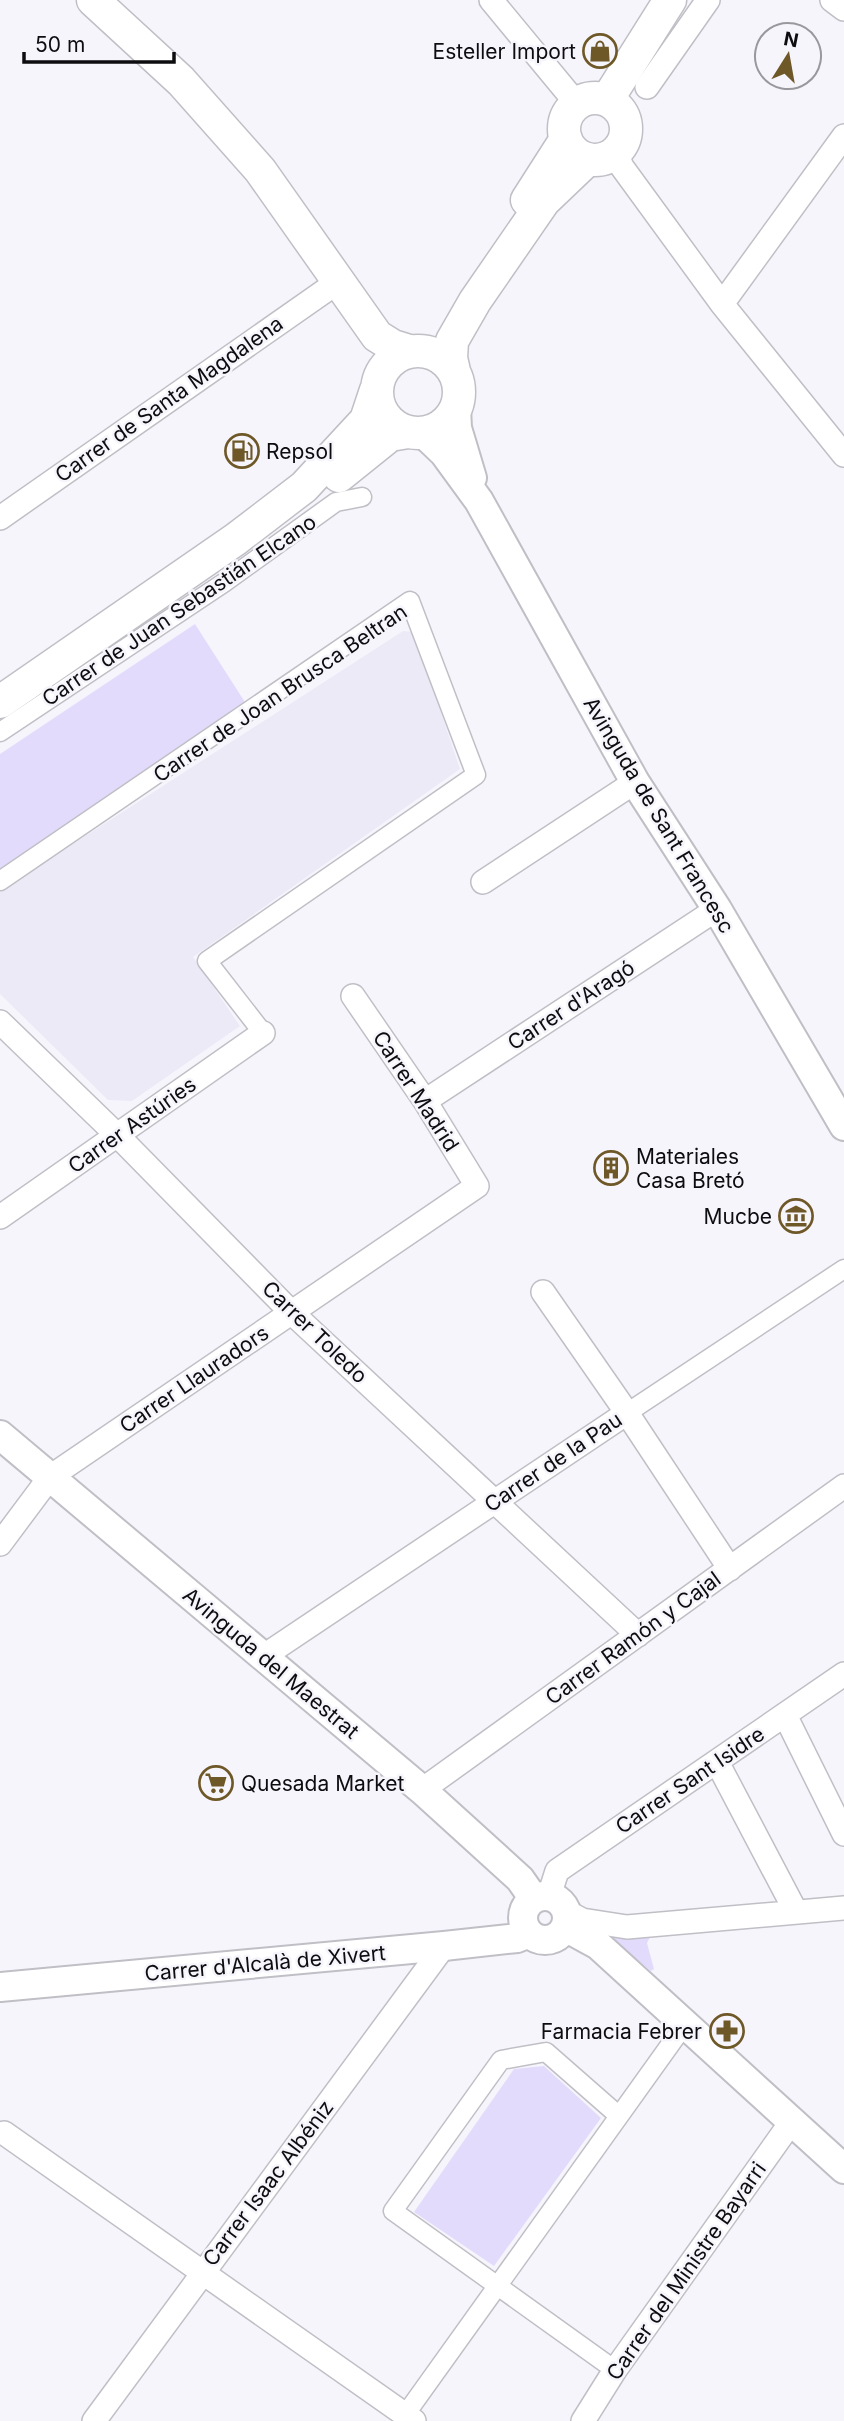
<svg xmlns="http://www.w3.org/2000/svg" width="844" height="2421" font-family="Inter,sans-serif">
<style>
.built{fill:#edeaf8}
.green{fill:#e3dbfc}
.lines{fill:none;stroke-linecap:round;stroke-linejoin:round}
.pedestrian-casing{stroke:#c1bfc6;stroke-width:21}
.minor-casing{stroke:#c1bfc6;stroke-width:26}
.tertiary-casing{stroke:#c1bfc6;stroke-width:32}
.secondary-casing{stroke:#c1bfc6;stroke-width:35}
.pedestrian{stroke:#fff;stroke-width:18}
.minor{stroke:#fff;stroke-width:23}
.tertiary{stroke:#fff;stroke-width:28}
.secondary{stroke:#fff;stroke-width:32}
.labels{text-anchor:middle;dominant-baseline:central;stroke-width:5;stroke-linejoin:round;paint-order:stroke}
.poi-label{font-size:21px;fill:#0d0d0f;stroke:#f7f5fc;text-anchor:end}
.street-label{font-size:21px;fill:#0d0d0f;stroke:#f7f5fc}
</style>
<rect width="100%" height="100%" fill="#f7f5fc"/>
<path class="built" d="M 403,631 L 414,632 L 460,769 L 193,957 L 240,1026 L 132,1101 L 108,1100 L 0,994 L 0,891 Z"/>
<path class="green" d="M 195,624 L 250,710 L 0,881 L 0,754 Z
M 607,1935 L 650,1937 L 647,1943 L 654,1969 L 651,1971 Z
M 544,2066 L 601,2118 L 494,2266 L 414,2212 L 514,2069 Z"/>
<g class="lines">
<g class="pedestrian-casing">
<path id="pedestrian" d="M 0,732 L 225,582 L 336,502 L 362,497
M 0,881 L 410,601 L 476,775 L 207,961 L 263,1033
M 627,1413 L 844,1269
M 615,2370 L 393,2211 L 501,2060 L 546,2052 L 619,2116
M 405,2415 L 685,2024"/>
</g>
<g class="minor-casing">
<path id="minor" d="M 491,0 L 577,104
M 832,0 L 844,9
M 647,87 L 708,0
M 616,152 L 622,167 L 722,304 L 844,455
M 722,304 L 844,136
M 0,518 L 339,281
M 483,882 L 635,782
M 0,1022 L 117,1135 L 291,1312 L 638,1635
M 425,1101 L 717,909
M 0,1217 L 263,1033
M 543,1292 L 627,1413 L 730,1569
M 0,1544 L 50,1477 L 477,1186 L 425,1101 L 353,996
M 264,1656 L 627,1413
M 785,1715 L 844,1834
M 717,1762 L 796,1912
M 422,1790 L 844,1486
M 549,1896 L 557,1871 L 844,1674
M 567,1912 L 582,1920 L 627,1927 L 844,1908
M 4,2133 L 414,2421
M 94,2421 L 444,1946
M 583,2421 L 615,2370 L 792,2121"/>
</g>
<g class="tertiary-casing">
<path id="tertiary" d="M 456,408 L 457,428 L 472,478
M 423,433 L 444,453 L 479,501 L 635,782 L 717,909 L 844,1126
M 0,1435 L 422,1790 L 520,1879 L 534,1899
M523 1918a22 22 0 1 1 44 0a22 22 0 1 1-44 0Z
M 565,1927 L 598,1945 L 844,2169
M 0,1987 L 444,1946 L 517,1938 L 529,1933"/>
</g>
<g class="secondary-casing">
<path id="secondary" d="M 93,0 L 181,81 L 260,170 L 377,336 L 393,346 L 409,351
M564 129a31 31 0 1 1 62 0a31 31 0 1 1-62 0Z
M 607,100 L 670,0
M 527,200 L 566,139
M377 392a41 41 0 1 1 82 0a41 41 0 1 1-82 0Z
M 454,371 L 451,358 L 452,341 L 475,301 L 544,201 L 588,159
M 339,476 L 390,435 L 408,432
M 0,702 L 236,539 L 304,487 L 366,420 L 376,390"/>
</g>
<use href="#pedestrian" class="pedestrian"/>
<use href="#minor" class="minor"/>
<use href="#tertiary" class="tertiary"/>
<use href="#secondary" class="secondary"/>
</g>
<defs>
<g id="shop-ring" transform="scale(1.75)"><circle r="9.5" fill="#f7f5fc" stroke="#6e5828" stroke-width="1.5"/><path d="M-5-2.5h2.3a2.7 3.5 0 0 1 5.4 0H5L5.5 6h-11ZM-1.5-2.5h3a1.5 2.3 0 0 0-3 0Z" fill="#6e5828"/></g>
<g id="fuel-ring" transform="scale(1.75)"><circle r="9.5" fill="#f7f5fc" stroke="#6e5828" stroke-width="1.5"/><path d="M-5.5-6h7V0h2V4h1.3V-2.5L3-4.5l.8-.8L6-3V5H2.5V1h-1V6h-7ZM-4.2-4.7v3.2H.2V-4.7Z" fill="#6e5828"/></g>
<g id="building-ring" transform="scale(1.75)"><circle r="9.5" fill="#f7f5fc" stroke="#6e5828" stroke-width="1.5"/><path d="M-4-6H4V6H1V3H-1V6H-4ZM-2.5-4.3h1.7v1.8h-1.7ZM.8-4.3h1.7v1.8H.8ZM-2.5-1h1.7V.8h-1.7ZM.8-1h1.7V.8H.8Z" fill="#6e5828"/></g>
<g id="museum-ring" transform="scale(1.75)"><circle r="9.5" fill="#f7f5fc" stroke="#6e5828" stroke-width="1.5"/><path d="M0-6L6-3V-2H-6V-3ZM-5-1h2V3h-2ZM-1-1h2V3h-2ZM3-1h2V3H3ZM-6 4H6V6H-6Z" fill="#6e5828"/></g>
<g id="supermarket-ring" transform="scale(1.75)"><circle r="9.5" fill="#f7f5fc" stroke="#6e5828" stroke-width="1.5"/><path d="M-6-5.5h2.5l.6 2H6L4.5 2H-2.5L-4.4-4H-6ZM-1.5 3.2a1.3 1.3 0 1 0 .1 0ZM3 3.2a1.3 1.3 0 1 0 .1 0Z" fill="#6e5828"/></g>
<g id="pharmacy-ring" transform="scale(1.75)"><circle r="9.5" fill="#f7f5fc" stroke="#6e5828" stroke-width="1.5"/><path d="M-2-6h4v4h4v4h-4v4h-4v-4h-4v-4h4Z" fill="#6e5828"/></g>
</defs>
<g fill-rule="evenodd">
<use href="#shop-ring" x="600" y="51"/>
<use href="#fuel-ring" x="242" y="451"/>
<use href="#building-ring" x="611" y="1168"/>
<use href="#museum-ring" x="796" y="1216"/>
<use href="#supermarket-ring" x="216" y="1783"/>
<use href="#pharmacy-ring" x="727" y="2031"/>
</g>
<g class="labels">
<g class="poi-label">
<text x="576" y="51">Esteller Import</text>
<text x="266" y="451" text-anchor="start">Repsol</text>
<text x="636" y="1156" text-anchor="start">Materiales<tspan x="636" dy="24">Casa Bretó</tspan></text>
<text x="772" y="1216">Mucbe</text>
<text x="241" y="1783" text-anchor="start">Quesada Market</text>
<text x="702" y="2031">Farmacia Febrer</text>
</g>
<g class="street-label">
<text transform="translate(169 399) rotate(-35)">Carrer de Santa Magdalena</text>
<text transform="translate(179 610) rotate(-34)">Carrer de Juan Sebastián Elcano</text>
<text transform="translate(280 693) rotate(-34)">Carrer de Joan Brusca Beltran</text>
<text transform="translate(659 815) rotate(59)">Avinguda de Sant Francesc</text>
<text transform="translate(571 1005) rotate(-33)">Carrer d'Aragó</text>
<text transform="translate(416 1091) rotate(57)">Carrer Madrid</text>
<text transform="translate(132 1125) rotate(-35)">Carrer Astúries</text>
<text transform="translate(315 1332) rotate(44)">Carrer Toledo</text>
<text transform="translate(194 1379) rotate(-34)">Carrer Llauradors</text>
<text transform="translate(553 1462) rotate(-34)">Carrer de la Pau</text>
<text transform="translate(633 1638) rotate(-36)">Carrer Ramón y Cajal</text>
<text transform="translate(271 1663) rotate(40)">Avinguda del Maestrat</text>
<text transform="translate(690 1780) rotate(-34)">Carrer Sant Isidre</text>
<text transform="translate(265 1963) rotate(-5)">Carrer d'Alcalà de Xivert</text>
<text transform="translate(268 2183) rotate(-53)">Carrer Isaac Albéniz</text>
<text transform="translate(686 2271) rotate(-55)">Carrer del Ministre Bayarri</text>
</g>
</g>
<g transform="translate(788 56) rotate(11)"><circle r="33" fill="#f7f5fc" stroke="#99989d" stroke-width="2"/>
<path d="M0-5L12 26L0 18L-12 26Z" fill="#6e5828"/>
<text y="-10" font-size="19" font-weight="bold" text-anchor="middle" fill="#0d0d0f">N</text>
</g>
<path d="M24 52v10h150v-10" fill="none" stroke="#0d0d0f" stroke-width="3.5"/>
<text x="35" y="52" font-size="21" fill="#0d0d0f" stroke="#f7f5fc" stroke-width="5" paint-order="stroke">50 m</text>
</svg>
